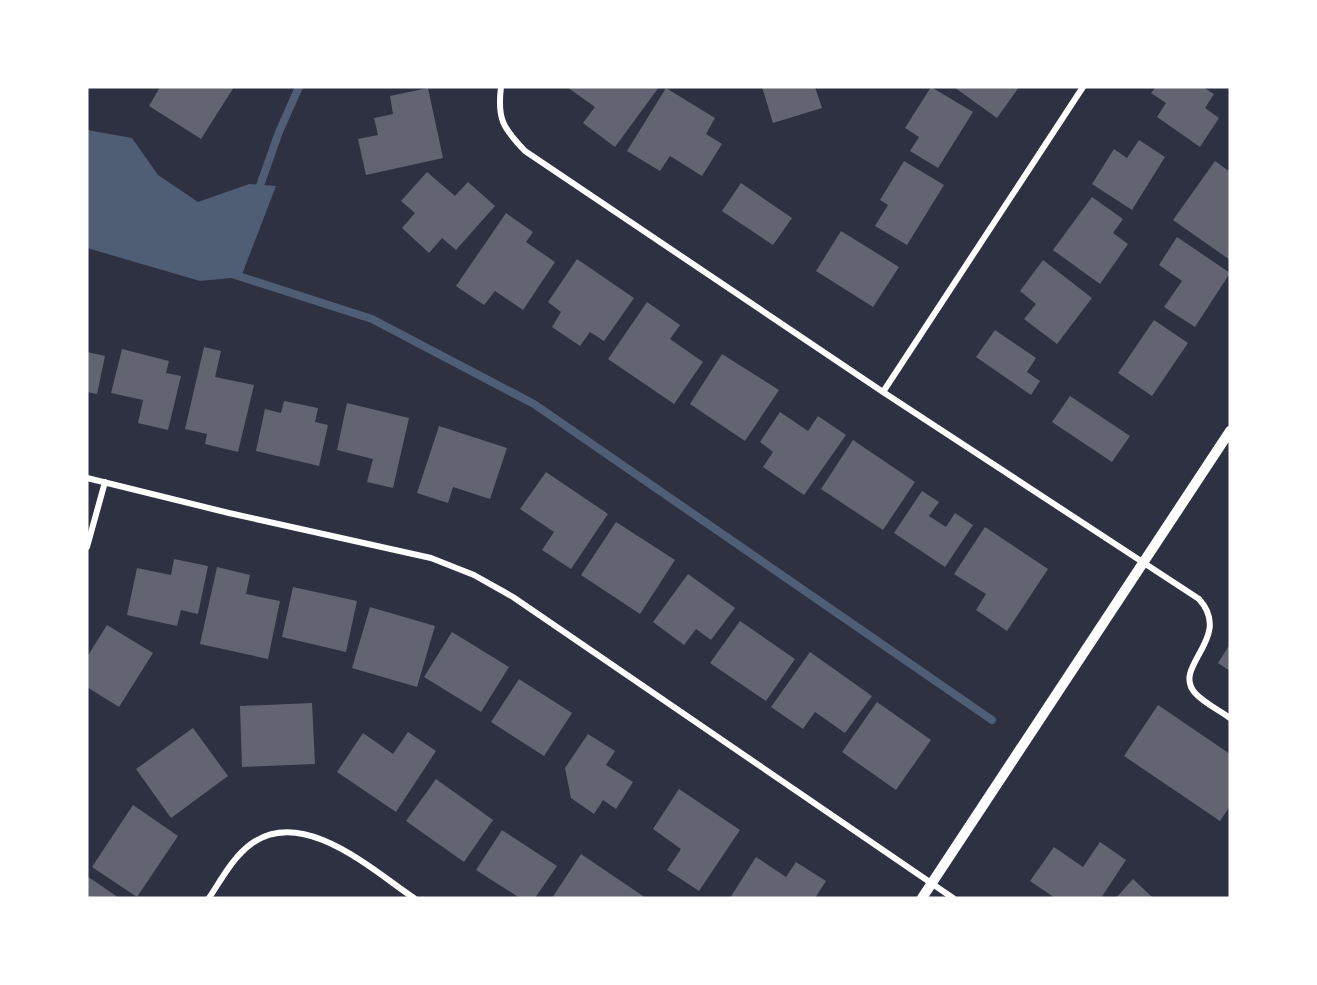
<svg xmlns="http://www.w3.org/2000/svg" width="1317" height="985" font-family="Montserrat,sans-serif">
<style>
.water{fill:#4f5d75}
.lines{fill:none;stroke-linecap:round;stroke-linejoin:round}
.stream{stroke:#4f5d75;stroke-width:8}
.building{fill:#626471}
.minor{stroke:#fff;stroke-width:6}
.tertiary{stroke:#fff;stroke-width:10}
</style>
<rect width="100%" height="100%" fill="#2d3142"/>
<path class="water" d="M 87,130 L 132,138 L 158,175 L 198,202 L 249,184 L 276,186 L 241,277 L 200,281 L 87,248 Z"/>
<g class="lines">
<path class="stream" d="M 257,194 L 279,132 L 299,87
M 232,274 L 372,319 L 534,404 L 992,720"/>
</g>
<path class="building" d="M 160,87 L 234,87 L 201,139 L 149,106 Z
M 567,87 L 659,87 L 615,147 L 583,123 L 595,107 Z
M 762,87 L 815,87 L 822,108 L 773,123 Z
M 931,87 L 973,112 L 938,168 L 910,151 L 919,137 L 905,128 Z
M 954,87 L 1019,87 L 997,118 Z
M 1156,87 L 1203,87 L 1214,94 L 1205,108 L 1219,118 L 1200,147 L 1157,117 L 1166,103 L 1151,93 Z
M 428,88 L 443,158 L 366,175 L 358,139 L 378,135 L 374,118 L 393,114 L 390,96 Z
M 666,88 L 715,118 L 706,134 L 722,144 L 702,176 L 670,156 L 660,171 L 627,151 Z
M 1139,140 L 1165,157 L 1132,210 L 1092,184 L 1114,149 L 1127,158 Z
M 904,161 L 944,185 L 907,245 L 875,226 L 888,205 L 880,200 Z
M 1215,161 L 1230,172 L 1230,260 L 1173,220 Z
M 427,172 L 455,196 L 468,182 L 495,206 L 456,250 L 442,238 L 429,253 L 402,228 L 415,213 L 401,201 Z
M 741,183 L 792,218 L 773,245 L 722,211 Z
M 1092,197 L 1123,219 L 1113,233 L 1128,244 L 1100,284 L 1053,250 Z
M 506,213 L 533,232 L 526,242 L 555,262 L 523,310 L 495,291 L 484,305 L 456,286 Z
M 841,231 L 899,267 L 873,307 L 816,271 Z
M 1177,237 L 1230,273 L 1195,327 L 1164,307 L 1182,281 L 1159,265 Z
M 577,259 L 634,298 L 604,341 L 590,332 L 580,346 L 552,327 L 561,312 L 548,302 Z
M 1043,260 L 1092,298 L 1057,344 L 1024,319 L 1036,304 L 1020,291 Z
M 647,302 L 680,325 L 670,339 L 703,362 L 674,404 L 608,359 Z
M 1154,320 L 1188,343 L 1152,396 L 1118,373 Z
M 995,330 L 1036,358 L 1027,372 L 1040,381 L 1031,395 L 976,357 Z
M 204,347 L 221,351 L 215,377 L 254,385 L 238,452 L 205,444 L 207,434 L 185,429 Z
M 122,349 L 169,361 L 166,373 L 181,376 L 168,430 L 138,423 L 143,400 L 111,393 Z
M 87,352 L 105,356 L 97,394 L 87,392 Z
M 722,354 L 779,390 L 745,441 L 690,404 Z
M 1070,396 L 1130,436 L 1112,462 L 1052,422 Z
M 284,401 L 318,408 L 315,422 L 328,425 L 319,466 L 256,451 L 265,409 L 281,413 Z
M 347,403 L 409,418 L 393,488 L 367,482 L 373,459 L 337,450 Z
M 780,412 L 808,431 L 818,416 L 846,435 L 804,495 L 763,467 L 773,452 L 760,442 Z
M 439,426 L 507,448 L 490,499 L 453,487 L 448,503 L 417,493 Z
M 853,440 L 915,482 L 883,530 L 821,489 Z
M 546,472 L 608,514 L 571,569 L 542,550 L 554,532 L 520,509 Z
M 922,491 L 939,502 L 929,516 L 946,527 L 955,513 L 973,525 L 945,567 L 894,533 Z
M 616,522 L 675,560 L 640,614 L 581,575 Z
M 985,527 L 1048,569 L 1007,631 L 976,610 L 986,594 L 954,574 Z
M 174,559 L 208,566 L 198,614 L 181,610 L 177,626 L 127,615 L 137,568 L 171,575 Z
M 217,567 L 250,575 L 246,594 L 280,601 L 268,659 L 200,644 Z
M 688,574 L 735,608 L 711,640 L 696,629 L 684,645 L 653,622 Z
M 293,587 L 357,601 L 346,652 L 282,637 Z
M 370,607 L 435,626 L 417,687 L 352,668 Z
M 740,621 L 795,659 L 766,701 L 710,663 Z
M 107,625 L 153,653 L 119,707 L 87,687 L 87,657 Z
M 452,632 L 509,667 L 481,712 L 424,677 Z
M 1230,644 L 1230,671 L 1218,663 Z
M 810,652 L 872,696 L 845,733 L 815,712 L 803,729 L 771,707 Z
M 519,679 L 572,713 L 544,756 L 491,722 Z
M 877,702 L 931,740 L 896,790 L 842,752 Z
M 312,703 L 315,764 L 242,767 L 240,706 Z
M 1158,705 L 1230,754 L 1230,806 L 1220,821 L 1124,756 Z
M 193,728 L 228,776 L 171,818 L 136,769 Z
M 408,732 L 436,751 L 396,812 L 337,772 L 363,733 L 393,754 Z
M 588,734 L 615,751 L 606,765 L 633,782 L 616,809 L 603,800 L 594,814 L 571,798 L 565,768 Z
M 436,779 L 493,820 L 464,862 L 406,821 Z
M 679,789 L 740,830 L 699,891 L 667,870 L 681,849 L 653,829 Z
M 133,805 L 178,836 L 137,897 L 92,867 Z
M 502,830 L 557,866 L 535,898 L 520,898 L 476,870 Z
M 1100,842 L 1126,860 L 1101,898 L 1055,898 L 1030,881 L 1054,847 L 1083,867 Z
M 581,854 L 643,896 L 642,898 L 552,898 Z
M 756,857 L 786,877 L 796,862 L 826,881 L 815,898 L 730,898 Z
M 87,876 L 119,898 L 87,898 Z
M 1133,879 L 1153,898 L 1116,898 Z"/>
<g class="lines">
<path class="minor" d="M 501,87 C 497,119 503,128 525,151 L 883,392 L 1199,599 C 1234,638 1171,666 1195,693 C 1204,703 1219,710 1230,718
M 883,392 L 1083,87
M 87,478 L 229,513 L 431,558 L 474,575 L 513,597 L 953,898
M 87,547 L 105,482
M 209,898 C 221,880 233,857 251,844 C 303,806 372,870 414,898"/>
<path class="tertiary" d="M 922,898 L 1230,431"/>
</g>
<rect width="1317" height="985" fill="none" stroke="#ffffff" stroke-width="177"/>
</svg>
